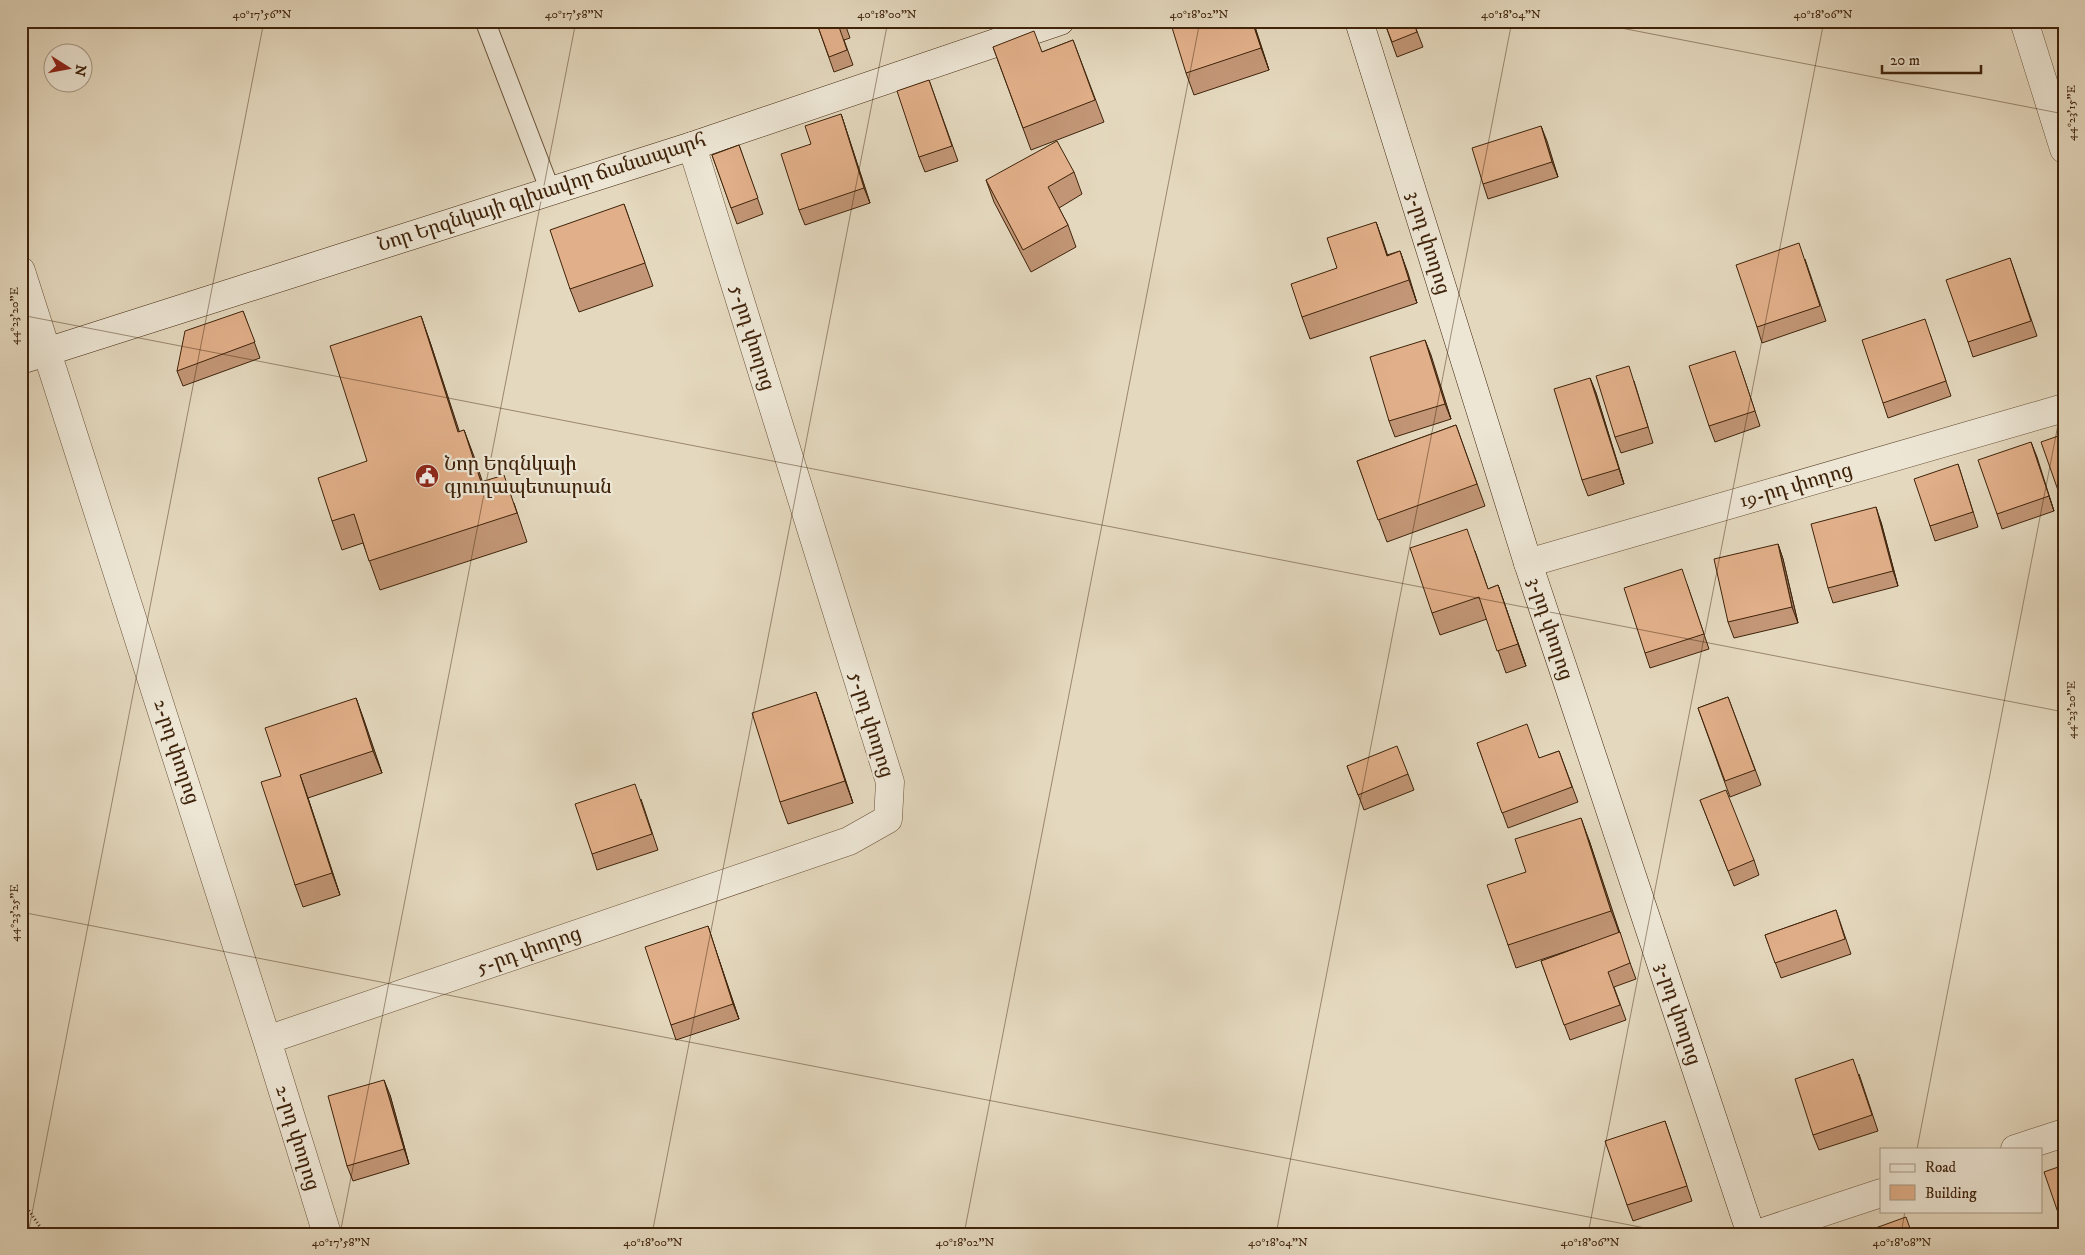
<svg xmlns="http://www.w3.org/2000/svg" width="2085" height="1255" font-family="'IM FELL DW Pica','Noto Serif Armenian',serif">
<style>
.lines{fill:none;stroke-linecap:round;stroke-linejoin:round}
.lane-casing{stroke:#685037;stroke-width:21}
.street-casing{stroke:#685037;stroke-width:29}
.secondary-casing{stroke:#3f230a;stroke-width:29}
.path{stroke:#3f230a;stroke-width:3;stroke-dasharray:1 2.5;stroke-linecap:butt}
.lane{stroke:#ede6d5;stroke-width:19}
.street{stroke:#ede6d5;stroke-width:28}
.secondary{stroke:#ede6d5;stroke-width:28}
.wall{fill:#c29676;stroke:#3f230a}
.shaded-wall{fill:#9e7a60;stroke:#3f230a}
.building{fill:#e1af89;stroke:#3f230a}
.ticks{fill:none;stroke:#3f230a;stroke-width:1;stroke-opacity:0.45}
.labels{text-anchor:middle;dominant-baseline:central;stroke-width:4.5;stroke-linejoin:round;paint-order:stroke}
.street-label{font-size:20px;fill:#3f230a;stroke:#ede6d5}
.poi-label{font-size:20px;fill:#3f230a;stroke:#ede6d5;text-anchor:start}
.neatline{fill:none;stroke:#3f230a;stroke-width:2}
.ticks-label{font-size:12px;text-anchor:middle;fill:#3f230a}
</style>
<rect width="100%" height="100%" fill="#e4d8be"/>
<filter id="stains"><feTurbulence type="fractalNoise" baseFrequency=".004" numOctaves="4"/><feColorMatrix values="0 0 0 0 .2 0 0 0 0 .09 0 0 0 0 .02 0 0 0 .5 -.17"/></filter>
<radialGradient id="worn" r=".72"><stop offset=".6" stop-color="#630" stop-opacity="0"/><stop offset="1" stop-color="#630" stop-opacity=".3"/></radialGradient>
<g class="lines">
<g class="lane-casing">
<path id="lane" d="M 485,21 L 550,190"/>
</g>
<g class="street-casing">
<path id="street" d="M 2024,21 L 2064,149
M 21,271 L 267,1040 L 327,1234
M 1528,563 L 2064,408
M 267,1040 L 849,841 L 888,819 L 890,782 L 692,146
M 2015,1149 L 2064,1133
M 1757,1234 L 1881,1193"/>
</g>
<g class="secondary-casing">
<path id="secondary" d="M 1359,21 L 1528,563 L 1751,1234
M 21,360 L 692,146 L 1060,21"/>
</g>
<path class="path" d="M 21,1199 L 45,1234"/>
<use href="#lane" class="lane"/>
<use href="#street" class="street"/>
<use href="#secondary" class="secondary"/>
</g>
<path class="wall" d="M 816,21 L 844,21 L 850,38 L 844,40 L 853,65 L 834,72 Z
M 1253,21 L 1269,70 L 1194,95 L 1186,73 Z
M 1384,21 L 1413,21 L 1423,47 L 1397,57 Z
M 1073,40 L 1104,122 L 1031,150 L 993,47 L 1042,52 Z
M 929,80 L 958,161 L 925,172 L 919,157 Z
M 841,114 L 870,203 L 805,225 L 799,210 L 811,144 Z
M 1541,126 L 1558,177 L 1488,199 L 1483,184 Z
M 739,145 L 763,214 L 737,224 L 712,155 Z
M 1074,172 L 1082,194 L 1059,208 L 1068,225 L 1076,247 L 1031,272 L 994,202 L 986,180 Z
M 624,204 L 653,286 L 579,312 L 570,289 Z
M 1376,222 L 1387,255 L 1400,251 L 1417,303 L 1310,339 L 1302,317 L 1337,268 Z
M 2010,258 L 2037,336 L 1973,357 L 1968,342 Z
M 1805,259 L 1826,321 L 1762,343 L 1757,327 Z
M 243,311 L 260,358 L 183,386 L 177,371 Z
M 421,316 L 431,345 L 459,432 L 464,430 L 482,482 L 514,503 L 527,542 L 380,590 L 363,543 L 342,550 L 332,521 L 367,461 Z
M 1930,334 L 1951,396 L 1888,418 L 1883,403 Z
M 1425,340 L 1451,419 L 1395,437 L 1389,421 Z
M 1740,366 L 1760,426 L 1715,442 L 1709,426 Z
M 1590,378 L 1596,393 L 1624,484 L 1588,496 L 1582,480 Z
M 1634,381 L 1653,443 L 1621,453 L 1615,437 Z
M 1456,425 L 1485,506 L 1387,542 L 1357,461 Z
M 2064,434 L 2064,507 L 2060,496 Z
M 2031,442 L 2054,511 L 2002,529 L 1997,514 Z
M 1958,464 L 1978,527 L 1935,541 L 1930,526 Z
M 1881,522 L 1898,586 L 1833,603 L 1828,588 Z
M 1778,544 L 1783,559 L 1798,623 L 1734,638 L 1728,622 Z
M 1475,551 L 1488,589 L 1498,585 L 1526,666 L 1506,673 L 1487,619 L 1440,635 L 1432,613 Z
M 1687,584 L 1709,649 L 1650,668 L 1645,653 Z
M 816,692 L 824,715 L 853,803 L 788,824 L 780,802 Z
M 1728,697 L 1761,785 L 1730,797 L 1698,708 Z
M 356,698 L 382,773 L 308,798 L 340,895 L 303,907 L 295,885 L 281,776 Z
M 1477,743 L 1540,758 L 1559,751 L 1578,802 L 1508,828 Z
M 1347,766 L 1408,774 L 1414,790 L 1364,810 Z
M 641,799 L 658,850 L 597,870 L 592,854 Z
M 1700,800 L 1754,860 L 1759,875 L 1734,886 Z
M 1589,840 L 1619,933 L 1636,979 L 1614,987 L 1626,1020 L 1570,1040 L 1541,961 L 1585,945 L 1516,968 L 1508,945 L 1526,872 Z
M 1836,910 L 1851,954 L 1781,978 L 1765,935 Z
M 713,942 L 739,1019 L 676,1040 L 671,1025 Z
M 1859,1074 L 1878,1131 L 1819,1150 L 1813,1135 Z
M 390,1095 L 409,1164 L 353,1181 L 347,1166 Z
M 1665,1121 L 1692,1201 L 1633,1221 L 1627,1205 Z"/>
<path class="shaded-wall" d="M 1252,21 L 1253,21 L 1269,70 L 1261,48 Z
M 841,114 L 846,129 L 870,203 L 864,188 Z
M 1541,126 L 1547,141 L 1558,177 L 1552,162 Z
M 1376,222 L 1384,244 L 1395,278 L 1387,256 Z
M 1400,251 L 1408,273 L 1417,303 L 1409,280 Z
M 421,316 L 431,345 L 469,461 L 458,432 Z
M 1425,340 L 1431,355 L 1451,419 L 1445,404 Z
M 1590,378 L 1596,393 L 1624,484 L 1619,469 Z
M 464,430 L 475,459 L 492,511 L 481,482 Z
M 2031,442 L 2037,457 L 2054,511 Z
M 1876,507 L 1881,522 L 1898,586 L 1893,571 Z
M 1778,544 L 1783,559 L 1798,623 L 1792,607 Z
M 1498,585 L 1506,608 L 1526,666 L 1518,644 Z
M 816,692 L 824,715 L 853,803 L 845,781 Z
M 356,698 L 364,720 L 382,773 L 373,751 Z
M 300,775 L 308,798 L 340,895 L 332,873 Z
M 1581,818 L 1589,840 L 1620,933 L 1611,911 Z
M 708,926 L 713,942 L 739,1019 L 733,1004 Z
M 384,1080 L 390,1095 L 409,1164 L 404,1149 Z"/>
<path class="building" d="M 816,21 L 844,21 L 844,23 L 838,24 L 847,50 L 829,57 Z
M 1170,21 L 1252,21 L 1261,48 L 1186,73 Z
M 1384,21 L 1413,21 L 1417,32 L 1392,42 Z
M 1034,31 L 1042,52 L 1073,40 L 1095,100 L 1023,128 L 993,47 Z
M 929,80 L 952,146 L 919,157 L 897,91 Z
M 841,114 L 864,188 L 799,210 L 781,154 L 811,144 L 805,126 Z
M 1541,126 L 1552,162 L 1483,184 L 1472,148 Z
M 1057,141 L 1074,172 L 1048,187 L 1068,225 L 1023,250 L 986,180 Z
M 739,145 L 758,198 L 731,208 L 712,155 Z
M 624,204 L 645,263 L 570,289 L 550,230 Z
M 1376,222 L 1387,256 L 1400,251 L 1409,280 L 1302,317 L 1291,284 L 1337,268 L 1327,238 Z
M 1799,243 L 1820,306 L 1757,327 L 1736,265 Z
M 2010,258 L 2031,321 L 1968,342 L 1946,280 Z
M 243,311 L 255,342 L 177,371 L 185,331 Z
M 421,316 L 458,432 L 464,430 L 481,482 L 504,475 L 517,513 L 369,561 L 354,514 L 332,521 L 318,478 L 367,461 L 330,346 Z
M 1925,319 L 1946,381 L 1883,403 L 1862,340 Z
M 1425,340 L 1445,404 L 1389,421 L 1370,357 Z
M 1735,351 L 1755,411 L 1709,426 L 1689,366 Z
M 1629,366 L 1648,427 L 1615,437 L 1596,376 Z
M 1590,378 L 1619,469 L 1582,480 L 1554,389 Z
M 1456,425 L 1477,484 L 1378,520 L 1357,461 Z
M 2064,434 L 2064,494 L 2060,496 L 2041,442 Z
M 2031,442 L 2049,496 L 1997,514 L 1978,460 Z
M 1958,464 L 1973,512 L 1930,526 L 1914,479 Z
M 1876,507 L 1893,571 L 1828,588 L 1811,524 Z
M 1467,529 L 1488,589 L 1498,585 L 1518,644 L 1497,651 L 1479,597 L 1432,613 L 1410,548 Z
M 1778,544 L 1792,607 L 1728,622 L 1714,559 Z
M 1682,569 L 1704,634 L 1645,653 L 1624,588 Z
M 816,692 L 845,781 L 780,802 L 752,713 Z
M 1728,697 L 1755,770 L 1725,781 L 1698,708 Z
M 356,698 L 373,751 L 300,775 L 332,873 L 295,885 L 261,782 L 281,776 L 265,728 Z
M 1527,724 L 1539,758 L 1559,751 L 1572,787 L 1502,813 L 1477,743 Z
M 1397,746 L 1408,774 L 1358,795 L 1347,766 Z
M 635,784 L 652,834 L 592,854 L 575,804 Z
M 1726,790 L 1754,860 L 1728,871 L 1700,800 Z
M 1581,818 L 1611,911 L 1508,945 L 1487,885 L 1526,872 L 1515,839 Z
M 1836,910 L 1845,939 L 1775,963 L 1765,935 Z
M 708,926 L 733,1004 L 671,1025 L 645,947 Z
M 1620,932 L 1630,963 L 1608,972 L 1620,1005 L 1564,1025 L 1541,961 Z
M 1853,1059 L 1872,1115 L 1813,1135 L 1795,1079 Z
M 384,1080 L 404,1149 L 347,1166 L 328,1096 Z
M 1665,1121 L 1687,1186 L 1627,1205 L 1605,1141 Z
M 2064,1165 L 2064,1230 L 2044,1172 Z
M 1906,1217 L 1912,1234 L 1859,1234 Z"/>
<path class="ticks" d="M 1585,21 L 2064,114M 21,315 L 2064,712M 21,912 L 1676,1234M 1917,1149 L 2064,394M 28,1234 L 264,21M 340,1234 L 576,21M 652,1234 L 888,21M 964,1234 L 1200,21M 1276,1234 L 1512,21M 1588,1234 L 1824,21M 1901,1234 L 1905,1211"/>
<defs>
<g id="civic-disc" transform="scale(1.25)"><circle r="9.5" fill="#8f2418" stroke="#ede6d5"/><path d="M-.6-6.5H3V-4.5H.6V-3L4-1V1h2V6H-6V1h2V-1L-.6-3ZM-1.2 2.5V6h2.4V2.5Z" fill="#fff"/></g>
</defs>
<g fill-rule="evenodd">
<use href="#civic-disc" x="427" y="476"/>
</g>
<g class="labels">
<g class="street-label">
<text transform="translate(542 193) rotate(-18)">Նոր Երզնկայի գլխավոր ճանապարհ</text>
<text transform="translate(1428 243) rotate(73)">3-րդ փողոց</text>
<text transform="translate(752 338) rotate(73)">5-րդ փողոց</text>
<text transform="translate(1796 486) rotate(-16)">19-րդ փողոց</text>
<text transform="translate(1550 629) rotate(72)">3-րդ փողոց</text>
<text transform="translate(871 725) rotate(73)">5-րդ փողոց</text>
<text transform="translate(176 752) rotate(72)">2-րդ փողոց</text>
<text transform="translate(529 951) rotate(-19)">5-րդ փողոց</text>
<text transform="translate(1678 1014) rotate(72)">3-րդ փողոց</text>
<text transform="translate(297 1138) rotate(73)">2-րդ փողոց</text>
</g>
<g class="poi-label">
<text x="444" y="464">Նոր Երզնկայի<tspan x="444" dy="23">գյուղապետարան</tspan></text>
</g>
</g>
<rect width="2085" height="1255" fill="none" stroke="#e4d8be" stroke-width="55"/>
<rect x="1880" y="1148" width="162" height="65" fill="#ede6d5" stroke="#a79884"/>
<rect x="1890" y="1164" width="25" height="8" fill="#ede6d5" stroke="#a79884"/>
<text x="1925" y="1172" font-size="15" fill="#3f230a">Road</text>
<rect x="1890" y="1185" width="25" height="15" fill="#e1af89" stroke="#a79884"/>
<text x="1925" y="1198" font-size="15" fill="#3f230a">Building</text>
<g transform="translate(68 68) rotate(101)"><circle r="24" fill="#ede6d5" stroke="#a79884"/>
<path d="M0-4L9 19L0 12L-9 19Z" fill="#8f2418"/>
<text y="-8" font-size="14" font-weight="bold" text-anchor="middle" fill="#3f230a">N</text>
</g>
<path d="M1882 65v8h99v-8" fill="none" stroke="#3f230a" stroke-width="2.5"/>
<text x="1890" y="65" font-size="15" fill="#3f230a" stroke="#ede6d5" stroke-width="4" paint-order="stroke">20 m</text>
<rect x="28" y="28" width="2030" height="1200" class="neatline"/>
<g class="ticks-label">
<text x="262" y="18">40°17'56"N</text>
<text x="574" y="18">40°17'58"N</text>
<text x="887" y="18">40°18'00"N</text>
<text x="1199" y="18">40°18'02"N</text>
<text x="1511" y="18">40°18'04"N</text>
<text x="1823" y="18">40°18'06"N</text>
<text transform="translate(2071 113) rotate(-90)" y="4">44°23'15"E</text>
<text transform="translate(14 316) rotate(-90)" y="4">44°23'20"E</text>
<text transform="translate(2071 710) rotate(-90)" y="4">44°23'20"E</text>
<text transform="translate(14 913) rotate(-90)" y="4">44°23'25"E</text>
<text x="341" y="1246">40°17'58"N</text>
<text x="653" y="1246">40°18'00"N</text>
<text x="965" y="1246">40°18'02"N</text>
<text x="1278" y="1246">40°18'04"N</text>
<text x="1590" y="1246">40°18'06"N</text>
<text x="1902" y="1246">40°18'08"N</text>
</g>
<rect width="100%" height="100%" filter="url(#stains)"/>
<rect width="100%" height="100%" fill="url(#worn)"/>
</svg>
